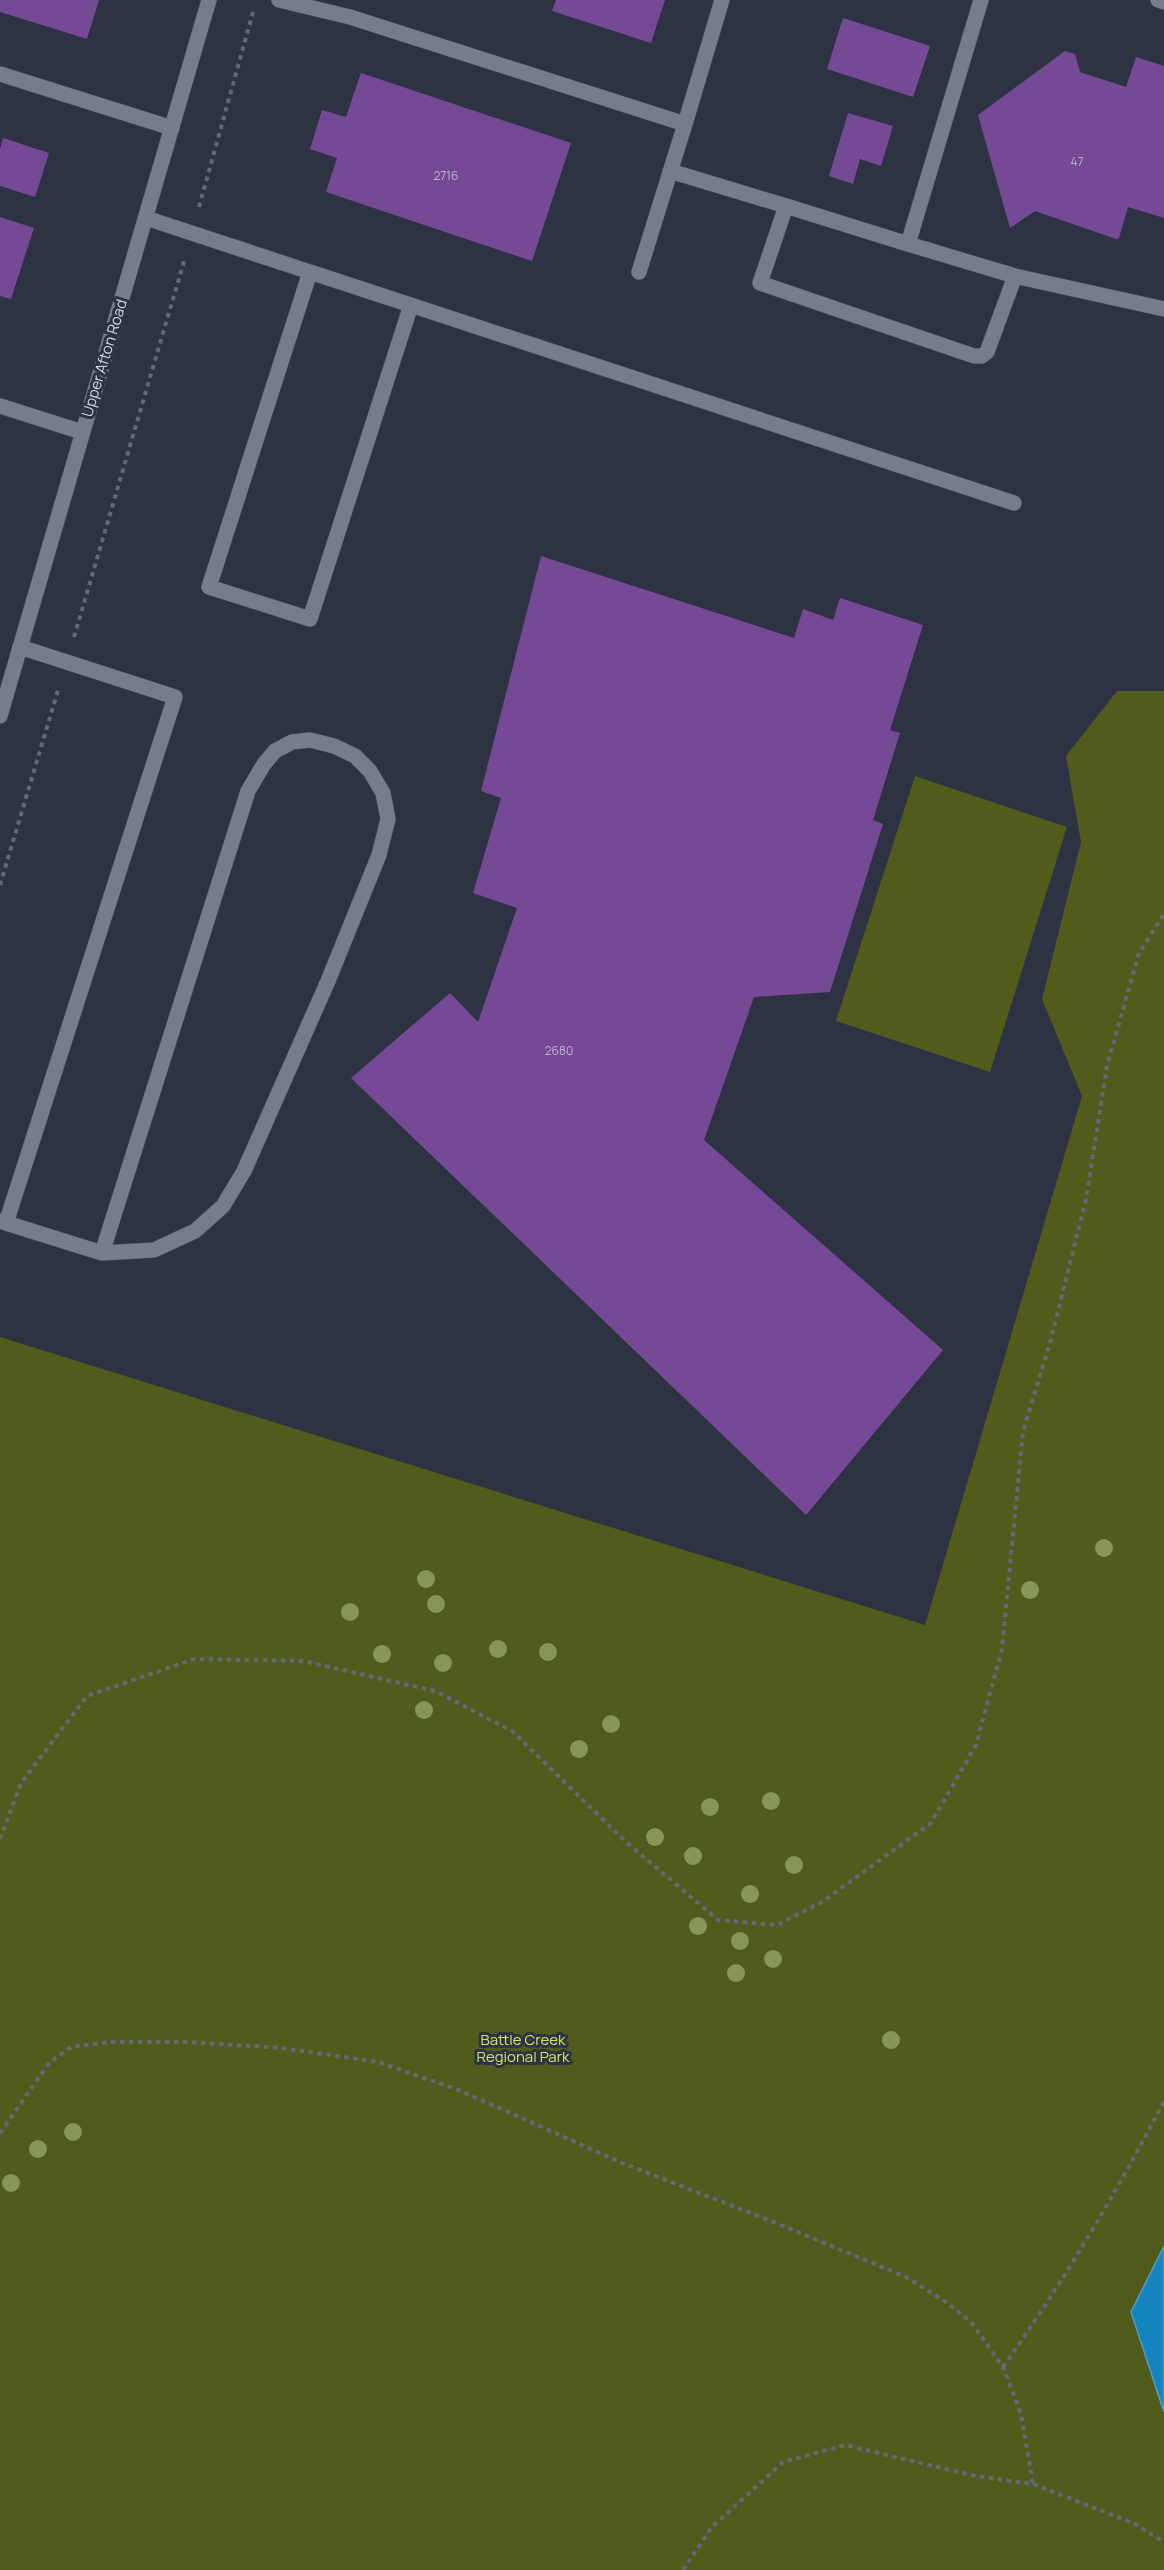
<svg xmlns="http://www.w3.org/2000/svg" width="1164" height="2570" font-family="Manrope,sans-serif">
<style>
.green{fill:#515b1b}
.water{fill:#1584be;stroke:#4e9dc9;stroke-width:1.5}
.building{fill:#764996}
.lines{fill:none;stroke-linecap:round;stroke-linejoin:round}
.lane-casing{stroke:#4a505d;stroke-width:16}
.street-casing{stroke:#4a505d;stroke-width:16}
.secondary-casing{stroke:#4a505d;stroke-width:16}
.path{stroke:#636877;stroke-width:4;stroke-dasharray:4.5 4.5;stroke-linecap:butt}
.lane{stroke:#747c8e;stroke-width:15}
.street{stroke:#747c8e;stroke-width:15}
.secondary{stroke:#747c8e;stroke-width:15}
.tree{fill:#879555}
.labels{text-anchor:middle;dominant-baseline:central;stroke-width:6;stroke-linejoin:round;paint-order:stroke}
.number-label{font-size:12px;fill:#bcb4cf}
.street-label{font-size:15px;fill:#d3d7e2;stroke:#2d3343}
.park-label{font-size:15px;fill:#d0e664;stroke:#2d3343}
</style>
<rect width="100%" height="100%" fill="#2d3343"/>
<path class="green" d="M 1117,691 L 1164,691 L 1164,2570 L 0,2570 L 0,1337 L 925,1625 L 1082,1096 L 1042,999 L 1081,842 L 1066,756 Z
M 915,776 L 1067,827 L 990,1072 L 836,1021 Z"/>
<path class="water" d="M 1164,2246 L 1164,2412 L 1131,2312 Z"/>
<path class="building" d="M 0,0 L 99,0 L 87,39 L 0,12 Z
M 556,0 L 665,0 L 651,43 L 552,11 Z
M 843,18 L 930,46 L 913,97 L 827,69 Z
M 1065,51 L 1075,54 L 1080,72 L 1126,87 L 1136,57 L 1164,66 L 1164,218 L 1128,207 L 1119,238 L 1116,239 L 1035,211 L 1010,228 L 978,115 Z
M 361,73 L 571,143 L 532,261 L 326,192 L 337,158 L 310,149 L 322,110 L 346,117 Z
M 848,113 L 893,126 L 881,166 L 860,159 L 853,184 L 829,176 Z
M 3,138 L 49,153 L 35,197 L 0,186 L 0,149 Z
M 0,217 L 34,228 L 11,299 L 0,296 Z
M 541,556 L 794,638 L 803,609 L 833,620 L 840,598 L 923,625 L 890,730 L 900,733 L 873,820 L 883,824 L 830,992 L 754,997 L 704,1140 L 943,1350 L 806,1515 L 351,1078 L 450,993 L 478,1022 L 517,908 L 473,893 L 501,798 L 481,791 Z"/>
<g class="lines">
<g class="lane-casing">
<path id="lane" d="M 279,0 L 350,17 L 685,124 L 722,0
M 981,0 L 908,244 L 1015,276 L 1164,309
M 1158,0 L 1164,2
M 0,74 L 172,128
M 670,171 L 786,206
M 146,218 L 310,272 L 209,587 L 310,619 L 411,305
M 908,244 L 786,206 L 760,283 L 974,356 L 982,356 L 987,352 L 1015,276
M 310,272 L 1014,503
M 639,272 L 685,124
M 0,1221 L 6,1223 L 175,697 L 20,647
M 6,1223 L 102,1253 L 154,1250 L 195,1231 L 223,1206 L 244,1171 L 328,981 L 379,855 L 388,819 L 383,793 L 370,771 L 355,756 L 334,746 L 310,740 L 292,742 L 275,751 L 264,764 L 248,791 L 102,1253"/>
</g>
<g class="street-casing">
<path id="street" d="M 0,406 L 82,432"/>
</g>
<g class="secondary-casing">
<path id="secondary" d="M 0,716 L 209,0"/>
</g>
<path class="path" d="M 199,207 L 253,12
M 74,637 L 185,258
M 0,885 L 59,687
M 0,1839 L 21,1783 L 87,1696 L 194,1659 L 303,1661 L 435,1691 L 512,1731 L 625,1841 L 718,1920 L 777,1925 L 822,1902 L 931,1823 L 976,1745 L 1002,1649 L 1023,1431 L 1050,1343 L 1086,1199 L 1107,1066 L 1139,953 L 1164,914
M 0,2133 L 49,2063 L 71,2047 L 110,2042 L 185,2042 L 282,2048 L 378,2062 L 459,2090 L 620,2162 L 781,2225 L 906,2277 L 943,2300 L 971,2322 L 1003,2367 L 1021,2414 L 1033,2484
M 1003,2367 C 1063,2282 1116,2194 1164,2101
M 683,2570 L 711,2528 L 783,2462 L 845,2445 L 976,2476 L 1033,2484 L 1133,2523 L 1164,2542"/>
<use href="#lane" class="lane"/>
<use href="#street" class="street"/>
<use href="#secondary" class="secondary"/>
</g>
<g class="tree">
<circle cx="1104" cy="1548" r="9"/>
<circle cx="426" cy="1579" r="9"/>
<circle cx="1030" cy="1590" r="9"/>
<circle cx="436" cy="1604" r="9"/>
<circle cx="350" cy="1612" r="9"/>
<circle cx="498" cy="1649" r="9"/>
<circle cx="548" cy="1652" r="9"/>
<circle cx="382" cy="1654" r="9"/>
<circle cx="443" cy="1663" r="9"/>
<circle cx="424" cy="1710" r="9"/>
<circle cx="611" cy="1724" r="9"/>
<circle cx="579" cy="1749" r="9"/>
<circle cx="771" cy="1801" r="9"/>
<circle cx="710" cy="1807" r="9"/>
<circle cx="655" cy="1837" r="9"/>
<circle cx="693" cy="1856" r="9"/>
<circle cx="794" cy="1865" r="9"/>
<circle cx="750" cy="1894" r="9"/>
<circle cx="698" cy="1926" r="9"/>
<circle cx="740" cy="1941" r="9"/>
<circle cx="773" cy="1959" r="9"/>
<circle cx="736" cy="1973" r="9"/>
<circle cx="891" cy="2040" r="9"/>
<circle cx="73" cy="2132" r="9"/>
<circle cx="38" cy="2149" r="9"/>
<circle cx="11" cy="2183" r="9"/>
</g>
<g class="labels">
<g class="number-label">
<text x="1077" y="161">47</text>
<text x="446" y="175">2716</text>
<text x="559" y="1050">2680</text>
</g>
<g class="street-label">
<text transform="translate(104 358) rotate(-73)">Upper Afton Road</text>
</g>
<g class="park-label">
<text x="523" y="2039">Battle Creek<tspan x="523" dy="17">Regional Park</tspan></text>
</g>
</g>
</svg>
